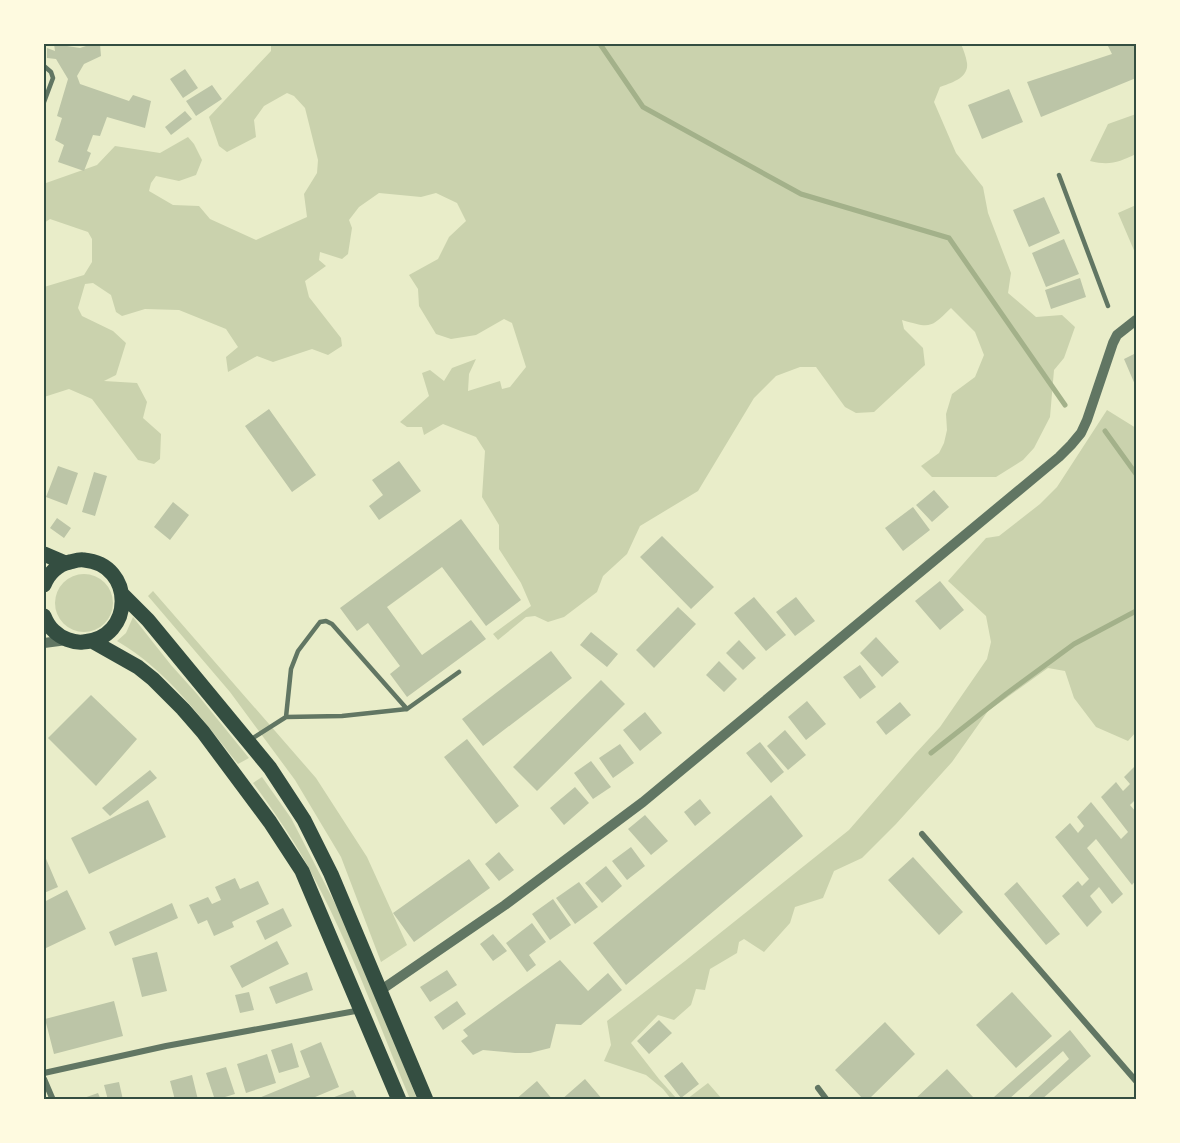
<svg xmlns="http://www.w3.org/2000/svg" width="1180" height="1143" font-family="'Archivo Narrow',sans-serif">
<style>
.green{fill:#cad2ad}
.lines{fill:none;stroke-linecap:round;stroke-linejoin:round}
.stream{stroke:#a3b18a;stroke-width:5}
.building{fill:#bcc5a7}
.service{stroke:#617663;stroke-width:4.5}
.minor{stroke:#617663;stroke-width:6}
.tertiary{stroke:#617663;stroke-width:10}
.primary{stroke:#344e41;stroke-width:15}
.neatline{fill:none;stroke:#344e41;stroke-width:2}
</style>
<rect width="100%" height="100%" fill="#e9edc9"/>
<path class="green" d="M 271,44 L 961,44 C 963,49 966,56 967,63 C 969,78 951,83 940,87 L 934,102 L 956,153 L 983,187 L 988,213 L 1011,273 L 1008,293 L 1036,317 L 1062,315 L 1075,327 L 1064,358 L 1054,370 L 1050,417 L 1034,448 L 1023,460 L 996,477 L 932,477 L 921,466 L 939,453 L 944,443 L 947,430 L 946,414 L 952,394 L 975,377 L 984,355 L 975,332 L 951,308 C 930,329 930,328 902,320 L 904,329 L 923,348 L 925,365 L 874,412 L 856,413 L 845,407 L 816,367 L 800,367 L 776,376 L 754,398 L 698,491 L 640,526 L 627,554 L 603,576 L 597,592 L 564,617 L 548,622 L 535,616 L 526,617 L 498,640 L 493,634 L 531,606 L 521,583 L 499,549 L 499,525 L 482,497 L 485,451 L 476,437 L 443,424 L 424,435 L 422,427 L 407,427 L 400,422 L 429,396 L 422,373 L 430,370 L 444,381 L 452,368 L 476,359 L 469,374 L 468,391 L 500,381 L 502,389 L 510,387 L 526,367 L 512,323 L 504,319 L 476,335 L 451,339 L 436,334 L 419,306 L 418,289 L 409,275 L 438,259 L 449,237 L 466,221 L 457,203 L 436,193 L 421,197 L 379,193 L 359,207 L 349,220 L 352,228 L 348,254 L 342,259 L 320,252 L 319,260 L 326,266 L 305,281 L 309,297 L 341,338 L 342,346 L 328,355 L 312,349 L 273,362 L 257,356 L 228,372 L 226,357 L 238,347 L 226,329 L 179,310 L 145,309 L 122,316 L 116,312 L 111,295 L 93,283 L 85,284 L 78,308 L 82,316 L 113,331 L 126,343 L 116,375 L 104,381 L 137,383 L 147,402 L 143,418 L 161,434 L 160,459 L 154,464 L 138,460 L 92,399 L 69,389 L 44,397 L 44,287 L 84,275 L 92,262 L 92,239 L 88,232 L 50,219 L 44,223 L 44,186 L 46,183 L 97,165 L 115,146 L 160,153 L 188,137 L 194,144 L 202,160 L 196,175 L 179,181 L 156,176 L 151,183 L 149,191 L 173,205 L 199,206 L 210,219 L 256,240 L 307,217 L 304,194 L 317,173 L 318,160 L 305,108 L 294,96 L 287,93 L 264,106 L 254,120 L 256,137 L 227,152 L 219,146 L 209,117 L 271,51 Z
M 1136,114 L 1136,154 C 1119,162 1110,166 1090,161 L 1108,124 Z
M 1136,205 L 1136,255 L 1118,213 Z
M 1107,410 L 1136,428 L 1136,732 L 1128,741 L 1096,727 L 1074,698 L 1065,671 L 1048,668 L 988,711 L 952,762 L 896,824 L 862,858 L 834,871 L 823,898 L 795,907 L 790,923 L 764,952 L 744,939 L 739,942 L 737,953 L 710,969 L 705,990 L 696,989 L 691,1005 L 674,1020 L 658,1015 L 631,1043 L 659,1079 L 677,1099 L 671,1099 L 663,1089 L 646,1075 L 604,1061 L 611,1045 L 607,1021 L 685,961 L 849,830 L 915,754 L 940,727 L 987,659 L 991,642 L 986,616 L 948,581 L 986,538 L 999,536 L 1040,504 L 1057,487 Z
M55 603a29 29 0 1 1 58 0a29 29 0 1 1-58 0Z
M 153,591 L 316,778 L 367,857 L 407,945 L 381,962 L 341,857 L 295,780 L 230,692 L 148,596 Z
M 133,617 L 171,665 L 197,694 L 249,758 L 238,764 C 203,720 167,670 117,641 L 126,633 Z
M 262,777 L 291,818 L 341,915 L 379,1004 L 417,1099 L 410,1099 C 379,1025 351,947 313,876 C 296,843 275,813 253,783 Z
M 708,1083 L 722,1099 L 687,1099 Z"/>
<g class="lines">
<path class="stream" d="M 600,44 L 643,107 L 801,194 L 949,238 L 1065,405
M 1105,431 L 1136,474
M 931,753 L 1006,694 L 1074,644 L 1136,611"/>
</g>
<path class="building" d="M 54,44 L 80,48 L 92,44 L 100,44 L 101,56 L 84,64 L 77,76 L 80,84 L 129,101 L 133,95 L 151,101 L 145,128 L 107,117 L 100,136 L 93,135 L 87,151 L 91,153 L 84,171 L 58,162 L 64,145 L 55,140 L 62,118 L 57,116 L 68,79 L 56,59 L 47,58 L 47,48 L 55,51 Z
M 1107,44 L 1136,44 L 1136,78 L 1041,117 L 1027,82 L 1112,54 Z
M 185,69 L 198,88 L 183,98 L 170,79 Z
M 212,85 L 222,99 L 196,116 L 186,101 Z
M 1009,89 L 1023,122 L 982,139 L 968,105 Z
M 185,111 L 192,119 L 171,135 L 165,127 Z
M 1044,197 L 1060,233 L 1029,247 L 1013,210 Z
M 1064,239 L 1079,274 L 1046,287 L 1032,253 Z
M 1080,278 L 1086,297 L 1051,309 L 1045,290 Z
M 1136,353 L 1136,387 L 1124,359 Z
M 269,409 L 316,475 L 292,492 L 245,426 Z
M 399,461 L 421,491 L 379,520 L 369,506 L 383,495 L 372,480 Z
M 58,466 L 78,473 L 67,505 L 46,497 Z
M 94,472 L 107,476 L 95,516 L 82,512 Z
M 934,490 L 949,507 L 932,522 L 916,505 Z
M 173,502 L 189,515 L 170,540 L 154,527 Z
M 913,507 L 930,530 L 903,551 L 885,528 Z
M 57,518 L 71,528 L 64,538 L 50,528 Z
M 461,519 L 521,600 L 486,626 L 442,567 L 387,607 L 422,655 L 471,620 L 486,639 L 407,697 L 390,674 L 400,666 L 368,623 L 357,631 L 340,608 Z
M 662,536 L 714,587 L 691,609 L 640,557 Z
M 940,581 L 964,610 L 940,630 L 915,601 Z
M 754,597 L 786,635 L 766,651 L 734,613 Z
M 796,597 L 815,621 L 795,636 L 776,612 Z
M 678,607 L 696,624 L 654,668 L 636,650 Z
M 591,632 L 618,654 L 607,667 L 580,645 Z
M 876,637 L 899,662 L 882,677 L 860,653 Z
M 739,640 L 756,658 L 743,670 L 726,653 Z
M 551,651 L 572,678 L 483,746 L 462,719 Z
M 719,661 L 737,679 L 724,692 L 706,675 Z
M 860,665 L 876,687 L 860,699 L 843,677 Z
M 601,680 L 625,704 L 537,791 L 513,767 Z
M 91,695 L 137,739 L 96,786 L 48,738 Z
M 807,701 L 826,724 L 806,740 L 788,717 Z
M 900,702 L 911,715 L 886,735 L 876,722 Z
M 645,712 L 662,733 L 640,751 L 623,730 Z
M 785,730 L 806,755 L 788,770 L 767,746 Z
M 467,739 L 519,806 L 496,824 L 444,757 Z
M 760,742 L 784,772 L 771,783 L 746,753 Z
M 620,744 L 634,763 L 613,778 L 599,758 Z
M 591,761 L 611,787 L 593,799 L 574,773 Z
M 1136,765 L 1136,799 L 1130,805 L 1136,812 L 1136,880 L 1132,885 L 1096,839 L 1087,848 L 1123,894 L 1112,904 L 1099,887 L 1090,896 L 1102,912 L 1087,927 L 1062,896 L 1078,881 L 1082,886 L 1089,879 L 1055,837 L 1070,823 L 1078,833 L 1084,826 L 1077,817 L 1091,802 L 1121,839 L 1128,832 L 1101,797 L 1116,782 L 1123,791 L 1130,784 L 1124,777 Z
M 150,770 L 157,778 L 110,816 L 102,808 Z
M 575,787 L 589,803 L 564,825 L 550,808 Z
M 771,795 L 803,836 L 626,985 L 593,943 Z
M 700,799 L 711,813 L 695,826 L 684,812 Z
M 148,800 L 166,837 L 89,874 L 71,838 Z
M 645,815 L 668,841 L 651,855 L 628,829 Z
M 631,847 L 645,866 L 627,880 L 612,861 Z
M 499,852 L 514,870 L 499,881 L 485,864 Z
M 44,854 L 58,887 L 44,893 Z
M 913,857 L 963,912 L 939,935 L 888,880 Z
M 469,859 L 490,888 L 414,942 L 393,913 Z
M 606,866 L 622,886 L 602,903 L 585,883 Z
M 235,878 L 240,889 L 258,881 L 269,904 L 232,922 L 234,927 L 214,936 L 207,920 L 198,924 L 189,905 L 208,897 L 212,904 L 221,900 L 215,887 Z
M 579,882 L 598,907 L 575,924 L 556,898 Z
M 1017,882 L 1060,934 L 1046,945 L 1004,894 Z
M 67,890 L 86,929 L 44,949 L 44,902 Z
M 553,899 L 571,925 L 550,940 L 532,914 Z
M 172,903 L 178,918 L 115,946 L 109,932 Z
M 283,908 L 292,926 L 265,940 L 256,921 Z
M 532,923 L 546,942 L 529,955 L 536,965 L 527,972 L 506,943 Z
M 493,934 L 507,951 L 493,961 L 480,944 Z
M 277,941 L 289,964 L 242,988 L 230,966 Z
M 157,952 L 167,991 L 142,997 L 132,958 Z
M 560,960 L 588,991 L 608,973 L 622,990 L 581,1025 L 556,1024 L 550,1048 L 530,1053 L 515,1053 L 483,1050 L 473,1055 L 461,1041 L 468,1036 L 463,1030 Z
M 447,970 L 457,985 L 430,1002 L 420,987 Z
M 307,972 L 313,990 L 276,1004 L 269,987 Z
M 249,992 L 254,1010 L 240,1013 L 235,995 Z
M 1012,992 L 1052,1036 L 1016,1068 L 976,1025 Z
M 114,1001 L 123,1036 L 54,1054 L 45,1019 Z
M 457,1001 L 466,1014 L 443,1030 L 434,1017 Z
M 659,1020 L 672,1033 L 649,1054 L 637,1041 Z
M 885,1022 L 915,1054 L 868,1100 L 864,1100 L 835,1070 Z
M 1070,1030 L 1091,1056 L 1041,1100 L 1025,1100 L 1069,1059 L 1063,1051 L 1008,1100 L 996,1100 L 994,1097 Z
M 321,1042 L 339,1087 L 308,1100 L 254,1100 L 310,1077 L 300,1051 Z
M 292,1043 L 299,1067 L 279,1073 L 271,1050 Z
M 267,1054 L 276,1083 L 246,1093 L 237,1064 Z
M 682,1062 L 699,1084 L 681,1098 L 664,1076 Z
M 226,1067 L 235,1094 L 215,1100 L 206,1073 Z
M 947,1069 L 973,1097 L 971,1100 L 914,1100 Z
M 192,1075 L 198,1100 L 175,1100 L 170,1081 Z
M 585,1079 L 603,1100 L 561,1100 Z
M 537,1081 L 553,1100 L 515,1100 Z
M 119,1082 L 123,1100 L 108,1100 L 104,1085 Z
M 353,1090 L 358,1100 L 329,1100 L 329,1099 Z
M 98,1093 L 101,1100 L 81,1100 L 81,1099 Z"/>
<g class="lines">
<path class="service" d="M 44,66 L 51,72 L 53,78 L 44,102
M 1059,175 L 1108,306
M 286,717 L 291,669 L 298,651 L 320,622 L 326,621 L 332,624 L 407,709
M 250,740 L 286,717 L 342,716 L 407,709 L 459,672"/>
<path class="minor" d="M 922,834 L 1136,1081
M 44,1073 L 166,1046 L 361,1010
M 44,1079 L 53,1100
M 818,1088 L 827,1100"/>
<path class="tertiary" d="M 44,643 L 67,640
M 381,990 L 505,905 L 643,802 L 1059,457 L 1071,445 L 1081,433 L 1087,420 L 1113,343 L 1117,335 L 1136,320"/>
<path class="primary" d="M 44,554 L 65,563
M 44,585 C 48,574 58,564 70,562 C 74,561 80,559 84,560 C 135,564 135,639 83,642 C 73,643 61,638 54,631 C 49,627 46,621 44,616
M 123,595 L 148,620 L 270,768 L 304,820 L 331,874 L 426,1100
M 92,641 L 138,667 L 153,679 L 183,709 L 203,732 L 270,822 L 302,871 L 399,1100"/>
</g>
<rect width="1180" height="1143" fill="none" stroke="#fefae0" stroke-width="90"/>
<rect x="45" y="45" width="1090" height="1053" class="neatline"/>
</svg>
